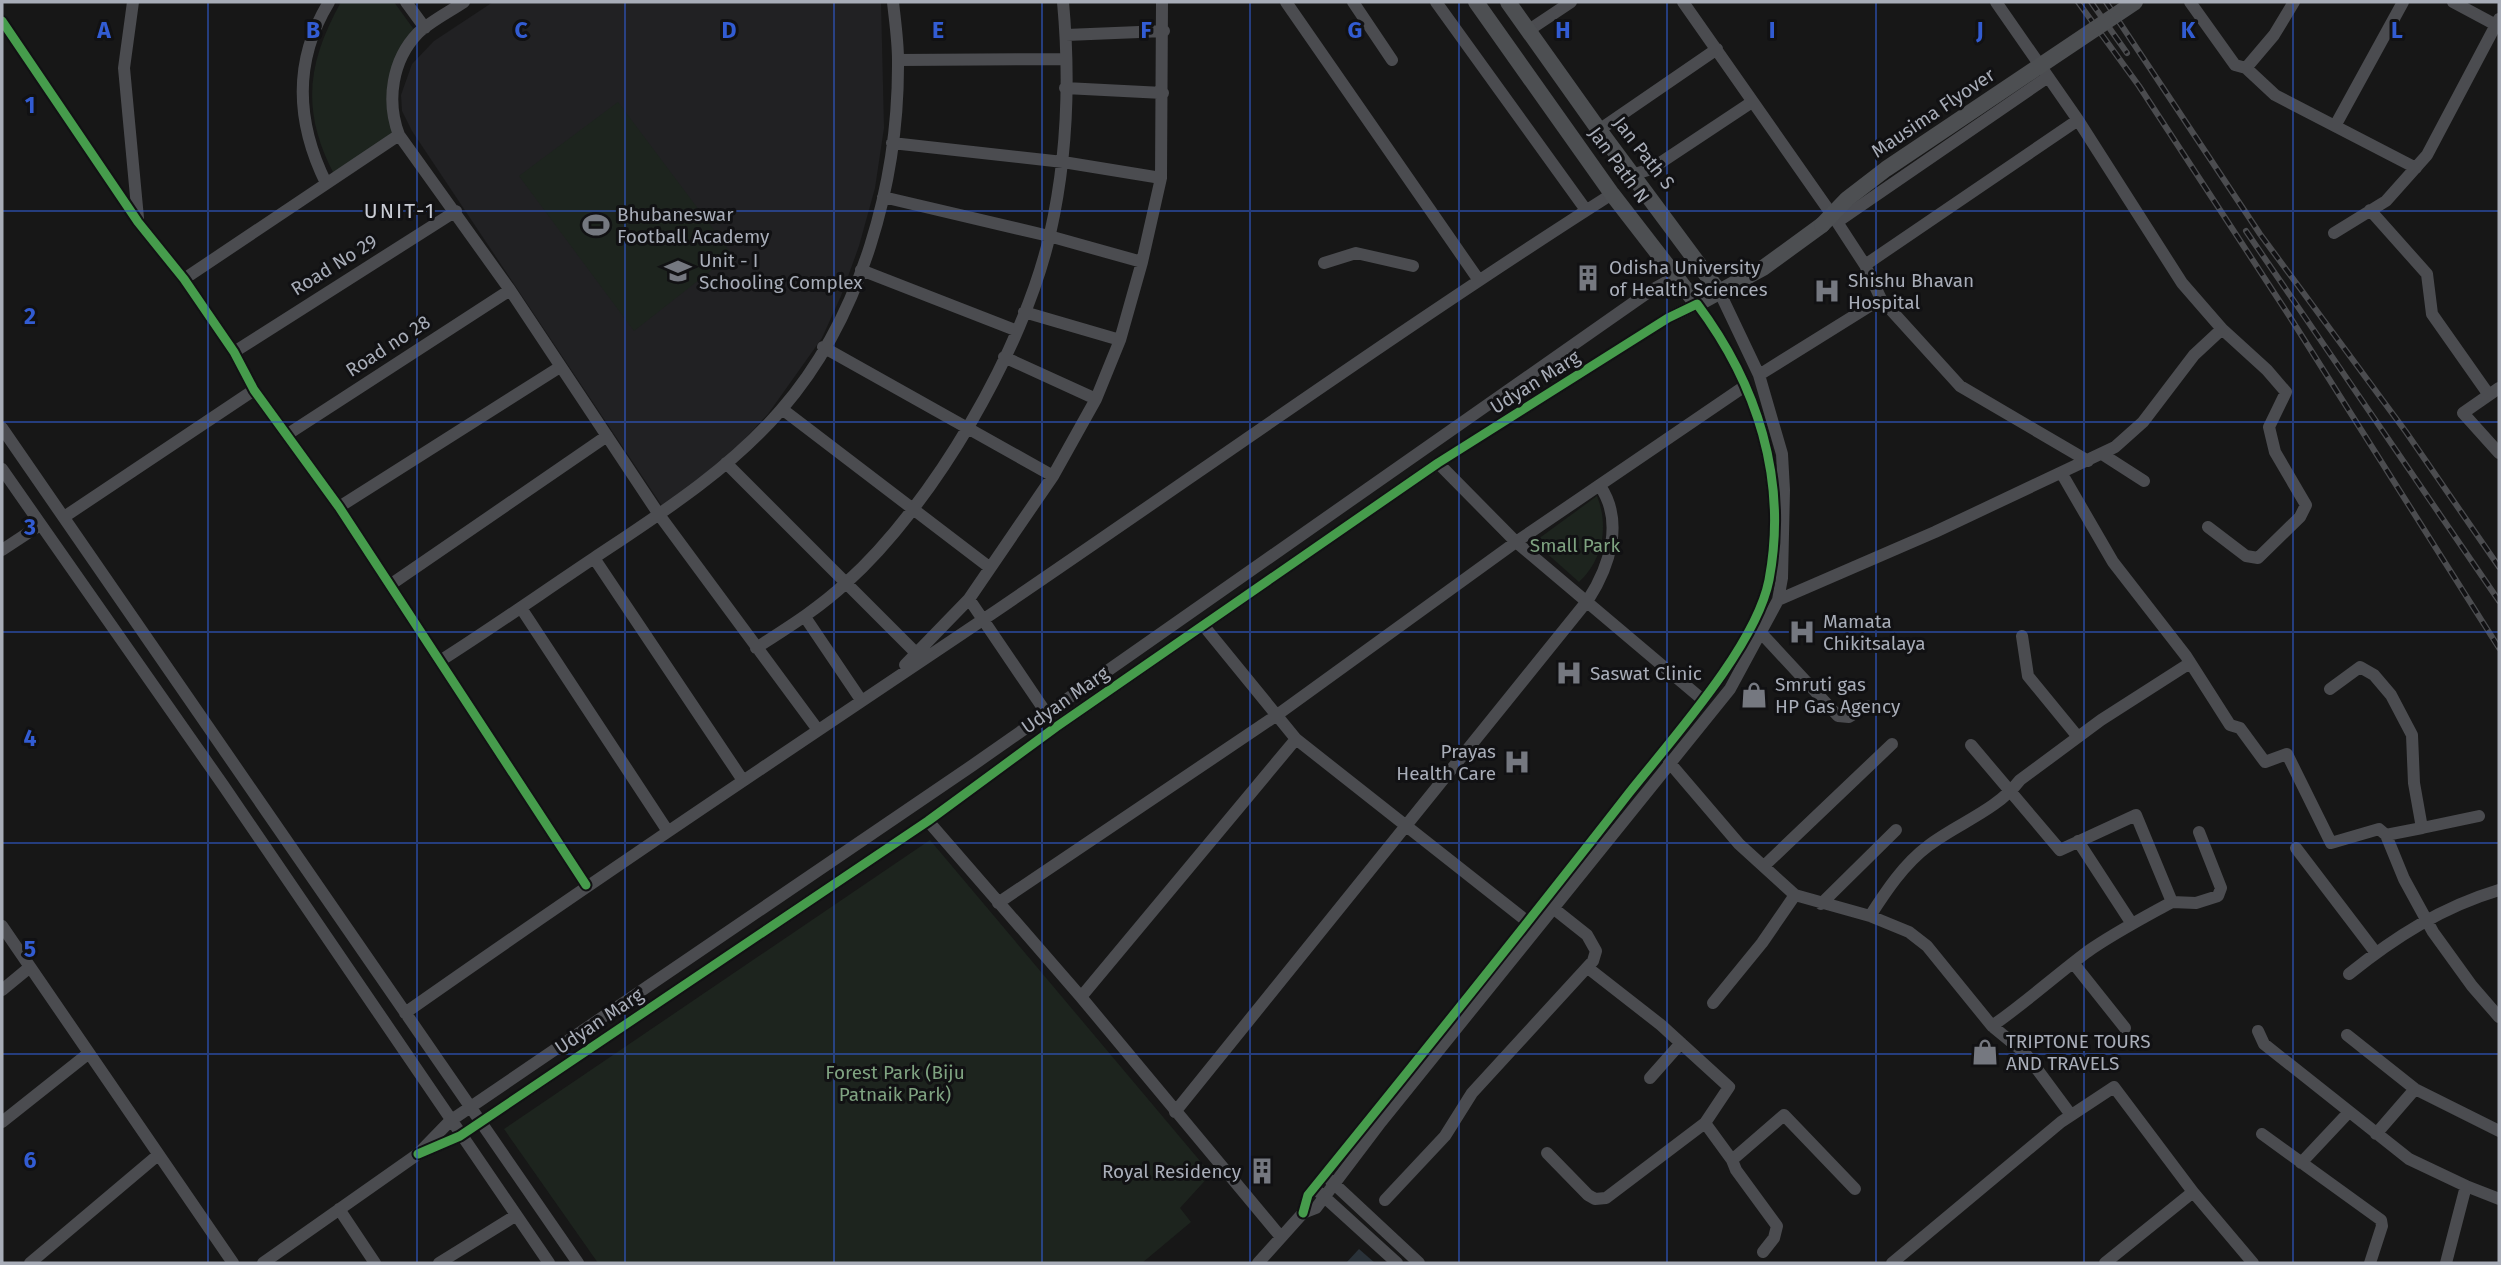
<svg xmlns="http://www.w3.org/2000/svg" width="2501" height="1265" font-family="'Fira Sans',sans-serif">
<style>
.built{fill:#212123}
.green{fill:#1d241e}
.water{fill:#2a3239}
.lines{fill:none;stroke-linecap:round;stroke-linejoin:round}
.minor{stroke:#4b4c50;stroke-width:12}
.major{stroke:#4d4f52;stroke-width:16}
.rail-casing{stroke:#4b4c4f;stroke-width:6}
.rail{stroke:#111113;stroke-width:3.5;stroke-dasharray:10;stroke-linecap:butt}
.major-bridge{stroke:#4d4f52;stroke-width:16}
.cycleway-casing{stroke:#111113;stroke-width:13}
.cycleway{stroke:#469c4c;stroke-width:9}
.grid{fill:none;stroke:#325cd3;stroke-width:2;stroke-opacity:0.55}
.labels{text-anchor:middle;dominant-baseline:central;stroke-width:6;stroke-linejoin:round;paint-order:stroke}
.street-label{font-size:19px;fill:#a8adb8;stroke:#111113}
.poi-label{font-size:19px;fill:#a8adb8;stroke:#111113;text-anchor:start}
.park-label{font-size:19px;fill:#7fa381;stroke:#111113}
.neighbourhood-label{font-size:21px;letter-spacing:2px;fill:#c9ccd4;stroke:#111113}
.grid-label{font-size:23px;text-anchor:middle;font-weight:bold;fill:#325cd3;stroke:#111113;stroke-width:6;stroke-linejoin:round;paint-order:stroke}
</style>
<rect width="100%" height="100%" fill="#171717"/>
<path class="built" d="M 493,2 L 881,2 L 884,128 L 875,188 L 859,246 L 841,296 L 822,338 L 768,414 L 731,454 L 664,509 L 412,131 L 402,111 L 401,95 L 412,64 L 434,41 Z"/>
<path class="green" d="M 341,2 L 394,2 L 415,31 C 384,71 385,86 393,135 L 334,174 C 301,111 307,63 341,2 Z
M 618,102 L 732,254 L 634,331 L 519,176 Z
M 1597,496 C 1609,526 1603,560 1579,582 L 1534,542 Z
M 930,840 L 1211,1174 L 1180,1208 L 1191,1222 L 1142,1263 L 598,1263 L 504,1129 Z"/>
<path class="water" d="M 1359,1249 L 1375,1263 L 1346,1263 Z"/>
<g class="lines">
<path class="minor" d="M 133,2 L 124,68 L 138,218
M 406,2 L 425,28
M 464,2 C 449,12 431,21 418,33 C 392,60 386,101 399,135 L 510,290 L 660,516 L 818,730
M 1286,2 L 1478,279
M 1353,2 L 1392,60
M 1436,2 L 1586,210
M 1683,2 L 1837,222 L 1865,265 L 1881,299 L 1960,386 L 2088,461
M 2190,2 L 2235,65 L 2246,68 L 2274,35 L 2294,2
M 2453,2 L 2496,25
M 2,21 L 138,222 L 184,279 L 234,352 L 254,390 L 339,507 L 586,885
M 1529,30 L 1571,2
M 1066,35 L 1164,31
M 898,60 L 1066,59
M 2246,68 L 2275,95 L 2416,168
M 1065,88 L 1163,93
M 2335,126 L 2403,2
M 1599,130 L 1717,49
M 892,143 L 1063,162 L 1161,178
M 1635,174 L 1651,169 L 1752,102
M 326,183 C 296,122 293,61 329,2
M 883,197 L 1049,236 L 1142,262
M 2370,210 L 2427,274 L 2432,314 L 2489,395
M 1837,222 L 2048,77
M 2334,233 L 2386,201 L 2427,155 L 2499,19
M 1324,263 L 1356,253 L 1413,266
M 1865,265 L 2078,120
M 861,270 L 1015,330
M 184,279 L 399,135
M 1024,312 L 1120,340
M 823,347 L 1053,476
M 234,352 L 456,211
M 1004,357 L 1096,399
M 1759,375 L 1881,299
M 2499,388 L 2463,413 L 2499,453
M 782,409 L 989,567
M 2,428 L 578,1263
M 288,434 L 510,290
M 2102,454 L 2144,481
M 726,463 L 916,653
M 1438,463 L 1516,542 L 1703,700
M 2,469 L 223,785 L 549,1263
M 2062,474 L 2113,562 L 2186,656 L 2230,725 L 2240,728 L 2265,762 L 2287,754 L 2331,843 L 2379,829 L 2386,835 L 2404,879 L 2433,932 L 2472,986 L 2499,1017
M 339,507 L 560,367
M 64,517 L 254,390
M 2208,527 L 2246,556 L 2258,558 L 2300,517 L 2306,505 L 2275,452 L 2269,427 L 2286,392 L 2267,370 L 2222,329
M 2,550 L 40,525
M 594,558 L 742,779
M 390,585 L 607,436
M 969,599 L 1047,714
M 1778,600 L 1935,532 L 2115,447 L 2143,422 L 2194,355 L 2222,329 L 2182,283 L 2078,120 L 1996,2
M 521,608 L 667,830
M 805,617 L 861,700
M 1203,625 L 1296,739 L 1528,922
M 1756,633 L 1762,634 L 1838,716 L 1849,717 L 1867,706
M 2022,636 L 2028,676 L 2078,737
M 756,648 C 787,628 818,609 846,583 C 933,505 1024,349 1050,234 C 1067,159 1070,78 1063,2
M 440,661 C 492,628 543,592 594,558 C 660,514 728,471 781,410 C 862,317 899,181 898,60 C 898,41 895,21 893,2
M 905,665 L 969,599 L 1053,476 L 1096,399 L 1120,340 L 1142,262 L 1161,178 L 1162,2
M 2330,689 L 2360,667 L 2374,675 L 2391,695 L 2412,735 L 2414,783 L 2422,828 L 2386,835
M 1971,745 L 2060,850 L 2136,815 L 2172,902 C 2143,918 2114,933 2087,952 C 2055,976 2025,1003 1992,1026
M 1669,762 L 1739,844 L 1795,895 L 1870,916 L 1909,932 L 1927,946 L 1992,1026 L 2025,1053 L 2071,1115
M 928,821 L 1081,997 L 1280,1236
M 2422,828 L 2479,816
M 2078,841 L 2132,924
M 2296,848 L 2376,953
M 1764,866 L 1892,744
M 2172,902 L 2196,903 L 2218,896 L 2221,888 L 2199,832
M 998,903 L 1277,715 L 1516,542 L 1745,386
M 1821,904 L 1896,830
M 1870,916 C 1886,891 1904,864 1928,846 C 1958,823 1996,811 2020,780 L 2101,720 L 2190,663
M 2,926 L 233,1263
M 2074,964 L 2125,1028
M 2349,974 C 2395,937 2442,907 2499,890
M 2,990 L 30,967
M 1081,997 L 1296,739
M 1713,1003 L 1762,943 L 1795,895
M 405,1013 C 597,878 792,748 987,617 C 1195,476 1400,329 1612,194
M 2258,1031 L 2264,1044 L 2409,1159 L 2466,1186
M 2347,1035 L 2415,1089 L 2499,1131
M 1650,1078 L 1681,1043
M 1175,1112 L 1588,600 C 1610,566 1624,521 1600,486
M 2,1122 L 89,1053
M 1705,1123 L 1732,1160 L 1784,1115 L 1855,1189
M 2262,1134 L 2381,1220 L 2382,1226 L 2370,1263
M 2376,1134 L 2415,1089
M 1547,1153 L 1588,1195 L 1595,1199 L 1606,1198 L 1705,1123 L 1729,1087 L 1661,1025 L 1588,968
M 418,1154 L 460,1136 L 928,821 L 1056,727 L 1438,463 L 1668,318 L 1697,304 C 1757,384 1788,479 1769,580 C 1756,646 1672,739 1629,793 C 1524,928 1416,1062 1308,1195 L 1303,1213
M 1732,1160 L 1736,1170 L 1777,1226 L 1774,1238 L 1763,1252
M 2301,1163 L 2348,1113
M 1330,1180 L 1419,1263
M 1320,1193 L 1397,1263
M 1385,1200 L 1445,1136 L 1472,1093 L 1593,961 L 1596,951 L 1587,935 L 1553,908
M 339,1209 L 375,1263
M 30,1263 L 158,1155
M 263,1263 L 418,1154 L 450,1121 L 973,765 L 1650,291 L 1677,276
M 439,1263 L 515,1216
M 1258,1263 L 1303,1213 L 1316,1208 L 1381,1122 L 1730,689 L 1778,600 L 1782,578 L 1784,490 L 1782,454 L 1759,375 L 1720,293
M 1892,1263 L 2061,1122 L 2114,1087 L 2193,1192
M 2105,1263 L 2193,1192 L 2253,1263
M 2446,1263 L 2466,1186 L 2499,1199"/>
<path class="major" d="M 1476,2 L 1612,194 L 1697,304 L 1763,268 L 1822,225
M 1508,2 L 1599,130 L 1720,293"/>
<g class="rail-casing">
<path id="rail" d="M 2078,2 L 2139,86 L 2288,314 L 2499,648
M 2091,2 L 2127,53
M 2106,2 L 2260,234 L 2406,432 L 2499,567
M 2246,231 L 2499,601"/>
</g>
<use href="#rail" class="rail"/>
<path class="major-bridge" d="M 1822,225 L 1847,199 L 1886,169 L 2135,2"/>
<g class="cycleway-casing">
<path id="cycleway" d="M 2,21 L 138,222 L 184,279 L 234,352 L 254,390 L 339,507 L 586,885
M 418,1154 L 460,1136 L 928,821 L 1056,727 L 1438,463 L 1668,318 L 1697,304 C 1757,384 1788,479 1769,580 C 1756,646 1672,739 1629,793 C 1524,928 1416,1062 1308,1195 L 1303,1213"/>
</g>
<use href="#cycleway" class="cycleway"/>
</g>
<path class="grid" d="M 208,2 L 208,1263M 417,2 L 417,1263M 625,2 L 625,1263M 834,2 L 834,1263M 1042,2 L 1042,1263M 1250,2 L 1250,1263M 1459,2 L 1459,1263M 1667,2 L 1667,1263M 1876,2 L 1876,1263M 2084,2 L 2084,1263M 2293,2 L 2293,1263M 2,211 L 2499,211M 2,422 L 2499,422M 2,632 L 2499,632M 2,843 L 2499,843M 2,1054 L 2499,1054"/>
<defs>
<g id="stadium-bare" transform="scale(2.1)"><path d="M0-5a6.5 5 0 1 0 0 10a6.5 5 0 1 0 0-10ZM-3.5-1.8h7v3.6h-7Z" fill="#757880" stroke="#111113" stroke-width="2.5" paint-order="stroke"/></g>
<g id="school-bare" transform="scale(2.1)"><path d="M0-5L7-2L0 1L-7-2ZM-4 1L0 2.5L4 1V4Q0 6-4 4Z" fill="#757880" stroke="#111113" stroke-width="2.5" paint-order="stroke"/></g>
<g id="building-bare" transform="scale(2.1)"><path d="M-4-6H4V6H1V3H-1V6H-4ZM-2.5-4.3h1.7v1.8h-1.7ZM.8-4.3h1.7v1.8H.8ZM-2.5-1h1.7V.8h-1.7ZM.8-1h1.7V.8H.8Z" fill="#757880" stroke="#111113" stroke-width="2.5" paint-order="stroke"/></g>
<g id="hospital-bare" transform="scale(2.1)"><path d="M-5-5h3v3.5h4V-5h3V5h-3V1.5h-4V5h-3Z" fill="#757880" stroke="#111113" stroke-width="2.5" paint-order="stroke"/></g>
<g id="shop-bare" transform="scale(2.1)"><path d="M-5-2.5h2.3a2.7 3.5 0 0 1 5.4 0H5L5.5 6h-11ZM-1.5-2.5h3a1.5 2.3 0 0 0-3 0Z" fill="#757880" stroke="#111113" stroke-width="2.5" paint-order="stroke"/></g>
</defs>
<g fill-rule="evenodd">
<use href="#stadium-bare" x="596" y="225"/>
<use href="#school-bare" x="678" y="271"/>
<use href="#building-bare" x="1588" y="278"/>
<use href="#hospital-bare" x="1827" y="291"/>
<use href="#hospital-bare" x="1802" y="632"/>
<use href="#hospital-bare" x="1569" y="673"/>
<use href="#shop-bare" x="1754" y="695"/>
<use href="#hospital-bare" x="1517" y="762"/>
<use href="#shop-bare" x="1985" y="1052"/>
<use href="#building-bare" x="1262" y="1171"/>
</g>
<g class="labels">
<g class="street-label">
<text transform="translate(1933 113) rotate(-34)">Mausima Flyover</text>
<text transform="translate(1644 153) rotate(52)">Jan Path S</text>
<text transform="translate(1619 165) rotate(54)">Jan Path N</text>
<text transform="translate(334 265) rotate(-32)">Road No 29</text>
<text transform="translate(388 346) rotate(-33)">Road no 28</text>
<text transform="translate(1535 382) rotate(-32)">Udyan Marg</text>
<text transform="translate(1065 700) rotate(-35)">Udyan Marg</text>
<text transform="translate(599 1021) rotate(-34)">Udyan Marg</text>
</g>
<g class="poi-label">
<text x="617" y="214">Bhubaneswar<tspan x="617" dy="22">Football Academy</tspan></text>
<text x="699" y="260">Unit - I<tspan x="699" dy="22">Schooling Complex</tspan></text>
<text x="1609" y="267">Odisha University<tspan x="1609" dy="22">of Health Sciences</tspan></text>
<text x="1848" y="280">Shishu Bhavan<tspan x="1848" dy="22">Hospital</tspan></text>
<text x="1823" y="621">Mamata<tspan x="1823" dy="22">Chikitsalaya</tspan></text>
<text x="1590" y="673">Saswat Clinic</text>
<text x="1775" y="684">Smruti gas<tspan x="1775" dy="22">HP Gas Agency</tspan></text>
<text x="1496" y="751" text-anchor="end">Prayas<tspan x="1496" dy="22">Health Care</tspan></text>
<text x="2006" y="1041">TRIPTONE TOURS<tspan x="2006" dy="22">AND TRAVELS</tspan></text>
<text x="1241" y="1171" text-anchor="end">Royal Residency</text>
</g>
<g class="park-label">
<text x="1575" y="545">Small Park</text>
<text x="895" y="1072">Forest Park (Biju<tspan x="895" dy="22">Patnaik Park)</tspan></text>
</g>
<g class="neighbourhood-label">
<text x="400" y="211">UNIT-1</text>
</g>
</g>
<g class="grid-label">
<text x="104" y="38">A</text>
<text x="313" y="38">B</text>
<text x="521" y="38">C</text>
<text x="729" y="38">D</text>
<text x="938" y="38">E</text>
<text x="1146" y="38">F</text>
<text x="1355" y="38">G</text>
<text x="1563" y="38">H</text>
<text x="1772" y="38">I</text>
<text x="1980" y="38">J</text>
<text x="2188" y="38">K</text>
<text x="2397" y="38">L</text>
<text x="30" y="113">1</text>
<text x="30" y="324">2</text>
<text x="30" y="535">3</text>
<text x="30" y="746">4</text>
<text x="30" y="957">5</text>
<text x="30" y="1168">6</text>
</g>
<rect width="2501" height="1265" fill="none" stroke="#a8adb8" stroke-width="7"/>
</svg>
